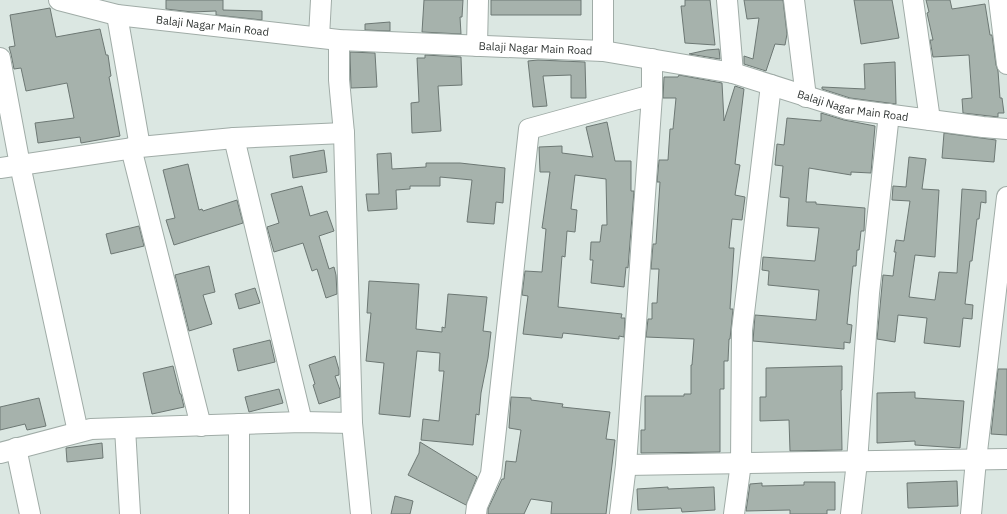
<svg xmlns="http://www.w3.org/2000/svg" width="1007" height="514" font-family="'IBM Plex Sans',sans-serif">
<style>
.building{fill:#a6b2ac;stroke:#6d7874}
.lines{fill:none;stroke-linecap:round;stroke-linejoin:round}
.minor-casing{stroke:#a0aca7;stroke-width:22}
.minor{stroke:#fff;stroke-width:20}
.labels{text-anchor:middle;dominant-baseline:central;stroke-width:3;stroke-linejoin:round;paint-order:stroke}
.street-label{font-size:11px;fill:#303533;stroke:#e8f5ef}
</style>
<rect width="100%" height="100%" fill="#dbe7e2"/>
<path class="building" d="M 166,0 L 223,0 L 223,10 L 262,11 L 262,20 L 216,15 L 216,11 L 192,12 L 166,9 Z
M 424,0 L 463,0 L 462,17 L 460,17 L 461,34 L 422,32 Z
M 491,0 L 581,0 L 581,15 L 491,15 Z
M 685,0 L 710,0 L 715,45 L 685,43 L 681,6 L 685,6 Z
M 744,0 L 783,0 L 787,34 L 785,45 L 775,44 L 766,71 L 744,64 L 744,56 L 753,59 L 759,18 L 747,19 Z
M 854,0 L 892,0 L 899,38 L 861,44 Z
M 926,0 L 950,0 L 952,9 L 985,4 L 990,35 L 992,35 L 996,65 L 998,71 L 1000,98 L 1002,98 L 1004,113 L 998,113 L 998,117 L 963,113 L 962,99 L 972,98 L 969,55 L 933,57 L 930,40 L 933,40 L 927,13 L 929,12 Z
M 50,8 L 56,37 L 100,29 L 106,55 L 108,55 L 111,76 L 109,77 L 120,136 L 81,143 L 80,137 L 38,143 L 35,123 L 74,118 L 67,83 L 26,91 L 21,68 L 14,69 L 11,54 L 9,47 L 15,46 L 10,15 Z
M 390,22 L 390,31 L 365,30 L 365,24 Z
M 719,49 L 720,59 L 689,54 L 707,50 Z
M 350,52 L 375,53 L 377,87 L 351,88 Z
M 425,55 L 461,57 L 462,85 L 438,86 L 441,131 L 412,133 L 411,103 L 419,102 L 417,58 L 425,58 Z
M 538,60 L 585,62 L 586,98 L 571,98 L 571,75 L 543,76 L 547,106 L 533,107 L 528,61 Z
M 895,62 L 896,104 L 850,98 L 822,89 L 822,87 L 865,89 L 864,64 Z
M 679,75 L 722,83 L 724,121 L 735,86 L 744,89 L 735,164 L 740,165 L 735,195 L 745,197 L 742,220 L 732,219 L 729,248 L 734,248 L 730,309 L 733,309 L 730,339 L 729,339 L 728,361 L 724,361 L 724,389 L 720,389 L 720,452 L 641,453 L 641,430 L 645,430 L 645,396 L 684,396 L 684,394 L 691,394 L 691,365 L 692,365 L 694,339 L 646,337 L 648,319 L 652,319 L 652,303 L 657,303 L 659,269 L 651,269 L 653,244 L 656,244 L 660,182 L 657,182 L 659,160 L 668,160 L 670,129 L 673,129 L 676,98 L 663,98 L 664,77 L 678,77 Z
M 821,113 L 844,120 L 875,126 L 871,173 L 851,172 L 851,175 L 809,168 L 806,202 L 816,202 L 816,204 L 865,208 L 864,231 L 861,231 L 859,250 L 857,250 L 856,266 L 853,266 L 847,324 L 852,325 L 850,343 L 844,342 L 844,349 L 753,341 L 755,315 L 816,320 L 819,290 L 768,285 L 769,271 L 762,270 L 763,257 L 815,261 L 819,228 L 787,226 L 789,198 L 780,197 L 783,166 L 775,165 L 777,144 L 784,145 L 787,118 L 821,121 Z
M 607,122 L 615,161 L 631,161 L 631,191 L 634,191 L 628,268 L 626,267 L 624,287 L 591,283 L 593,260 L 590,260 L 591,242 L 600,242 L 602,225 L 607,225 L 606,179 L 575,175 L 571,209 L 577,210 L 575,232 L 567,231 L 565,257 L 562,256 L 558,307 L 622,314 L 621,318 L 625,318 L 624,337 L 619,336 L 619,339 L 563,333 L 562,338 L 523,334 L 528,296 L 522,295 L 525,271 L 542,272 L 546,229 L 542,228 L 550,172 L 540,172 L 539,147 L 562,146 L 562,153 L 593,157 L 586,127 Z
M 944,133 L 996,140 L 994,162 L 942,158 Z
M 324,150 L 327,172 L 293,178 L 290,156 Z
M 391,153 L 392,169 L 426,167 L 426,163 L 460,163 L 505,168 L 503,203 L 496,202 L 494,224 L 467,222 L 472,180 L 440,177 L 440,186 L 410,186 L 410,189 L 396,190 L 397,209 L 368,211 L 366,194 L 379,194 L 377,154 Z
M 909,157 L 926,159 L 922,189 L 939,190 L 935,257 L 915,255 L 909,297 L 935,300 L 939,272 L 957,273 L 962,189 L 986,191 L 986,203 L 981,202 L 979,219 L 977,219 L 972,261 L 970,261 L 965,304 L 973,305 L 972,319 L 963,318 L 960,347 L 924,343 L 927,318 L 898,315 L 895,342 L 877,339 L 883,275 L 893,276 L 896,252 L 894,252 L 896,240 L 904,241 L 910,201 L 892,200 L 893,186 L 906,187 Z
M 188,164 L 199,210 L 202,209 L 203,211 L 237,200 L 243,223 L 174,245 L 166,220 L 175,218 L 163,170 Z
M 302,186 L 310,216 L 327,211 L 334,231 L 319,236 L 329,269 L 334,267 L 336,275 L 337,294 L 326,298 L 317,269 L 312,271 L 303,243 L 274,252 L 267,227 L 279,223 L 271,194 Z
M 139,226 L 144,246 L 111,254 L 106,234 Z
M 209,266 L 215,292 L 203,295 L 212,324 L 189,331 L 175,275 Z
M 369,281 L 419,284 L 416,329 L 442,332 L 442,327 L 445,328 L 448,294 L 487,297 L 483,331 L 491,332 L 488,358 L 481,393 L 479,415 L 476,414 L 473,445 L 421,440 L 423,419 L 439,421 L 444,371 L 439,371 L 440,353 L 417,351 L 410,417 L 379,414 L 384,363 L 366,361 L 371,313 L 367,313 Z
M 255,288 L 260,303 L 239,309 L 235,294 Z
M 270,340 L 275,362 L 238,371 L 233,349 Z
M 335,356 L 339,370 L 339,375 L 335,376 L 340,390 L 340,397 L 319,404 L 313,385 L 315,384 L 309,365 Z
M 173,366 L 180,394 L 181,394 L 184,407 L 152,414 L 143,373 Z
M 842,366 L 842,390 L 841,390 L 842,450 L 790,451 L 789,420 L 760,421 L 760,397 L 766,397 L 766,368 Z
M 998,369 L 1007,369 L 1007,435 L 991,434 Z
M 279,389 L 283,403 L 249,412 L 245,397 Z
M 915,392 L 915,398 L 964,401 L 960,448 L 915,445 L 915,441 L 877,443 L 877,393 Z
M 511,397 L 531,398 L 531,400 L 563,404 L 562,407 L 610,412 L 606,439 L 615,440 L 606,514 L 551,514 L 552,502 L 531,499 L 524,514 L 488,514 L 488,509 L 502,479 L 504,479 L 506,461 L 516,462 L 521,430 L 509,428 Z
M 39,398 L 46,426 L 27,430 L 25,424 L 0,430 L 0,407 Z
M 420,442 L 477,477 L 466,505 L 408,475 L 419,453 Z
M 102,443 L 103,458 L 67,462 L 66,448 Z
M 957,481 L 958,506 L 908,508 L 907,483 Z
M 804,482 L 835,482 L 835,510 L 827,510 L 827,514 L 790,514 L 790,510 L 746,511 L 750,484 L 762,483 L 762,486 L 804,485 Z
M 668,487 L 668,489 L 714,487 L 715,510 L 682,512 L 681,508 L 638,510 L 637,489 Z
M 395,496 L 413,501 L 410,514 L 391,514 Z"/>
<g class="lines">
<g class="minor-casing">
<g id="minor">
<path id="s1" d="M 59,0 L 117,15 L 339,40 L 603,51 L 733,73 L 847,109 L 983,127 L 1007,129"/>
<path d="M 603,0 L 603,51"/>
<path d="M 727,0 L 733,73"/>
<path d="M 794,0 L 806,97"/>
<path d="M 913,0 L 930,120"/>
<path d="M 999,0 L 1007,64"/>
<path d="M 117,15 L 140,147"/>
<path d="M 319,37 L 321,0"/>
<path d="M 339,40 L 339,80 L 344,133 L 352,423 L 361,514"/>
<path d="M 477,46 L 478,0"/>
<path d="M 0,58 L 20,165 L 78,432"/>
<path d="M 234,138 L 302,422"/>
<path d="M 131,148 L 201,426"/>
<path d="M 0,168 L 140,147 L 234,138 L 344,133"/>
<path d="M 239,424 L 239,514"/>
<path d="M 125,428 L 130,514"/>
<path d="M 16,448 L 30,514"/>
<path d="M 0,453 L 91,429 L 302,422 L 352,423"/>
<path d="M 626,465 L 1007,459"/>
<path d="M 476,514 L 477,506 L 491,474 L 529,129 L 652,95"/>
<path d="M 620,514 L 626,465 L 652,95 L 652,59"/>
<path d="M 734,514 L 741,463 L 742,330 L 771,85"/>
<path d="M 851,514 L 857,462 L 869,293 L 889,114"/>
<path d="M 971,514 L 976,460 L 1007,197"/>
</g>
</g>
<use href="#minor" class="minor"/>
</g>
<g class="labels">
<g class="street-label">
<text stroke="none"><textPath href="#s1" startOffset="156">Balaji Nagar Main Road</textPath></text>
<text stroke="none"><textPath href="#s1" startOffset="480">Balaji Nagar Main Road</textPath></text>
<text stroke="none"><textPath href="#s1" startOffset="804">Balaji Nagar Main Road</textPath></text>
</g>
</g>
</svg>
